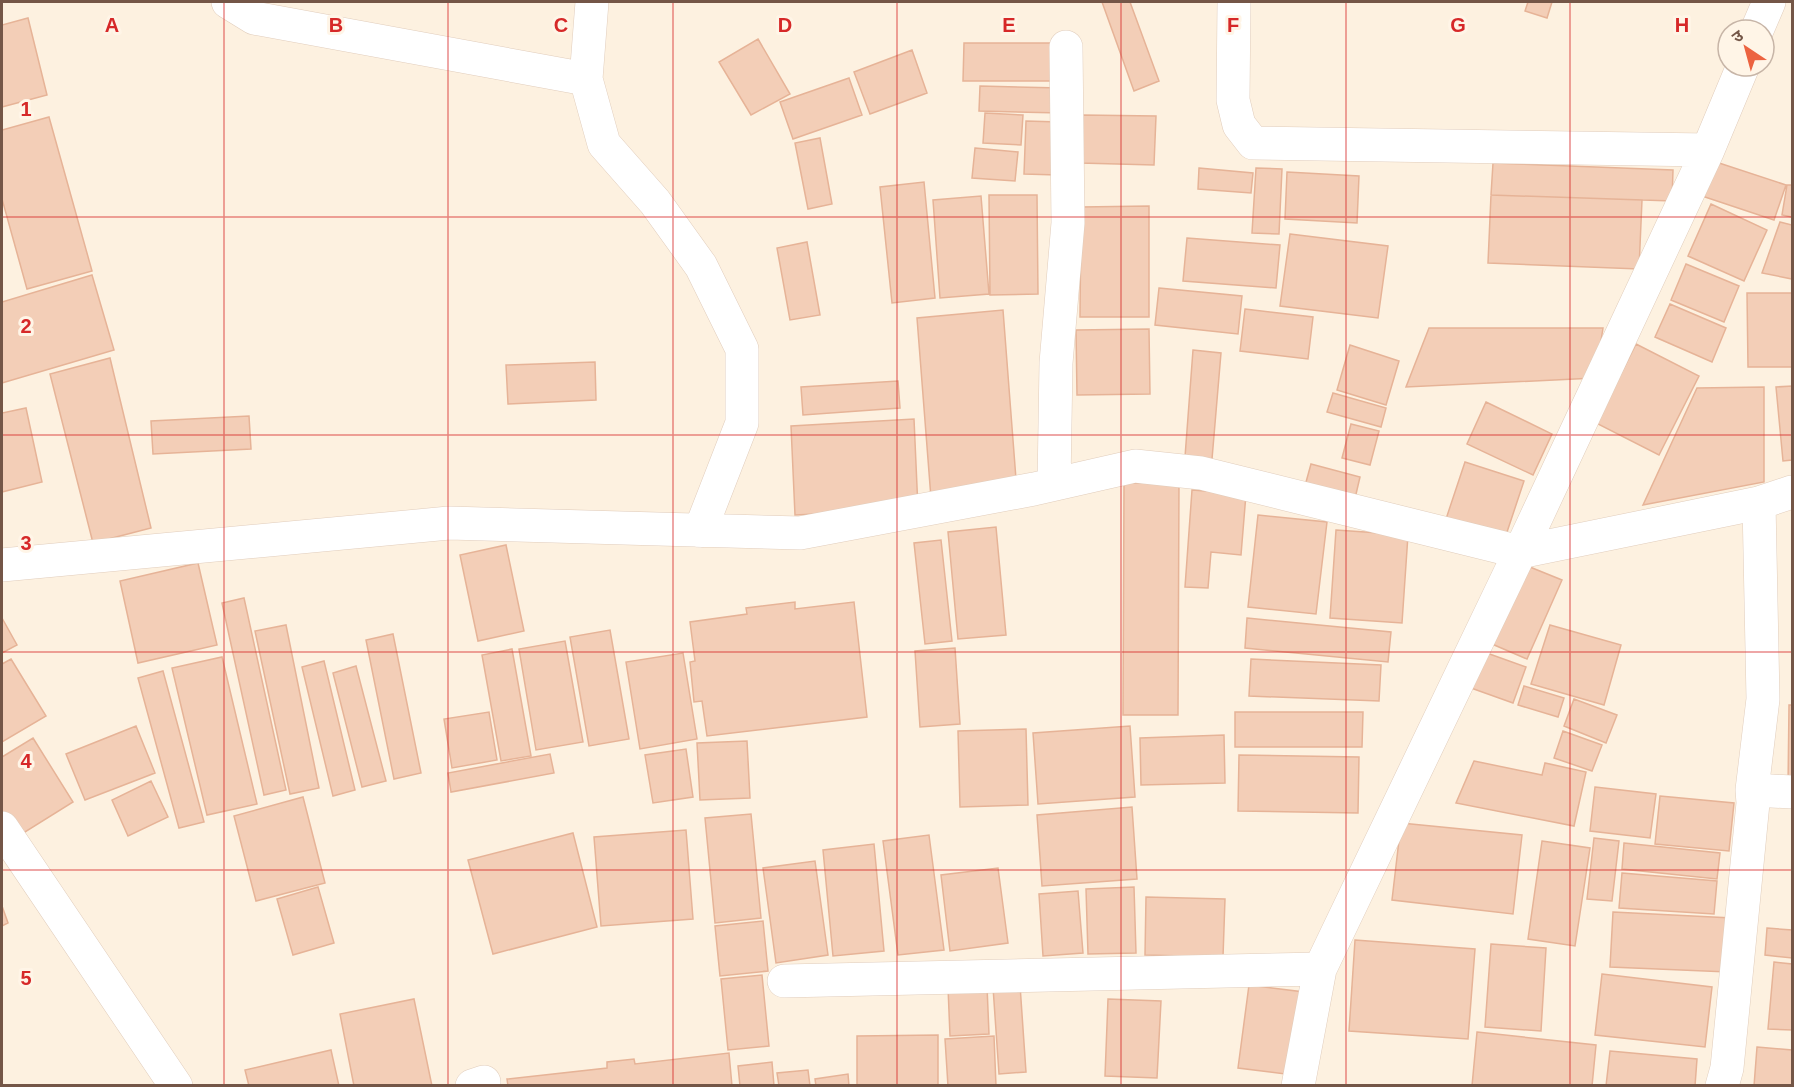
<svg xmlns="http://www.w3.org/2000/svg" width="1794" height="1087" font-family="Arial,'Noto Sans Devanagari',sans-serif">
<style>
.building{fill:#f3ceb7;stroke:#e6b397;stroke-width:1.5}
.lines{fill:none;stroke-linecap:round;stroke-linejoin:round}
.minor-casing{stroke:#e1cdbc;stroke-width:34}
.minor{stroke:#fff;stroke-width:33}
.grid{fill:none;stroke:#d62828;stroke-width:1.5;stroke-opacity:0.55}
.grid-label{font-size:20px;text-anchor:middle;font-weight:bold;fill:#d62828;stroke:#fff5e7;stroke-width:6;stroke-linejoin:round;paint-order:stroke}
</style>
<rect width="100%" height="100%" fill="#fdf1e0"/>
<path class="building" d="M 1102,2 L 1130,2 L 1159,81 L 1134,91 Z
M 1528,2 L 1552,2 L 1547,18 L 1525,11 Z
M 28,18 L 47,95 L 2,107 L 2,25 Z
M 758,39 L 790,94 L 751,115 L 719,62 Z
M 964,43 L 1054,43 L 1054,81 L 963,81 Z
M 912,50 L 927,93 L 870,114 L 854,72 Z
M 849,78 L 862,115 L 793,139 L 780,102 Z
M 980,86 L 1061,88 L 1061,113 L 979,111 Z
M 985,113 L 1023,115 L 1021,145 L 983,143 Z
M 1082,115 L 1156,116 L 1154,165 L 1080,163 Z
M 49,117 L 92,271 L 27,289 L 2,199 L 2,130 Z
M 1026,121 L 1059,122 L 1057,175 L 1024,174 Z
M 820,138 L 832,204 L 808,209 L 795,143 Z
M 975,148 L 1018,152 L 1015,181 L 972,178 Z
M 1713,161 L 1786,185 L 1774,220 L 1702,196 Z
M 1493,163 L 1673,170 L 1672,201 L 1491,195 Z
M 1199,168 L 1253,173 L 1251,193 L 1198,189 Z
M 1256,168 L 1282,169 L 1279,234 L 1252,233 Z
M 1287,172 L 1359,176 L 1357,223 L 1285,219 Z
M 924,182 L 935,298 L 892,303 L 880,187 Z
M 1787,185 L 1792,185 L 1792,217 L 1782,215 Z
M 989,195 L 1037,195 L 1038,294 L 990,295 Z
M 1491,195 L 1642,200 L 1639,269 L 1488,263 Z
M 981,196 L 989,294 L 940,298 L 933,200 Z
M 1711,204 L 1767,230 L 1744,281 L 1688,256 Z
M 1149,206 L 1149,317 L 1080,317 L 1081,207 Z
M 1780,222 L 1792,225 L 1792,279 L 1762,273 Z
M 1290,234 L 1388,246 L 1378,318 L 1280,306 Z
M 1187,238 L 1280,245 L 1276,288 L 1183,281 Z
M 807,242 L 820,315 L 790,320 L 777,248 Z
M 1686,264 L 1739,286 L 1724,322 L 1671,300 Z
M 92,275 L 114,350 L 2,383 L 2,302 Z
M 1159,288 L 1242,296 L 1238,334 L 1155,325 Z
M 1747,293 L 1792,293 L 1792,367 L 1748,367 Z
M 1670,304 L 1726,328 L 1712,362 L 1655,337 Z
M 1245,309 L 1313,317 L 1308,359 L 1240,351 Z
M 1003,310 L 1017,492 L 931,498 L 917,318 Z
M 1429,328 L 1603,328 L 1595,378 L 1406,387 Z
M 1149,329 L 1150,394 L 1077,395 L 1076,330 Z
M 1636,344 L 1699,376 L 1659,455 L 1596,423 Z
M 1350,345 L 1399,361 L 1386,405 L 1337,390 Z
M 1193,350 L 1221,353 L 1212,459 L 1185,457 Z
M 110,358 L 151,528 L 93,543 L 50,374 Z
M 595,362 L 596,400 L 508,404 L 506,365 Z
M 898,381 L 900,408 L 803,415 L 801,387 Z
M 1792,386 L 1792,460 L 1783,461 L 1776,387 Z
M 1764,387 L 1764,482 L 1643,505 L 1697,388 Z
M 1333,393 L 1386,408 L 1381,427 L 1327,412 Z
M 1486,402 L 1552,434 L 1533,475 L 1467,444 Z
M 26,408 L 42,482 L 2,492 L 2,413 Z
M 249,416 L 251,449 L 153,454 L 151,421 Z
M 914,419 L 918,509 L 795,515 L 791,426 Z
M 1351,424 L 1379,431 L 1370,465 L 1342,458 Z
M 1465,462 L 1524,481 L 1503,544 L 1444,525 Z
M 1311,464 L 1360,477 L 1353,507 L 1303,493 Z
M 1124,483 L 1179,483 L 1178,715 L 1123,715 Z
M 1192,490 L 1246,494 L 1241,555 L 1211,552 L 1208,588 L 1185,587 Z
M 1258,515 L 1327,522 L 1316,614 L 1248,607 Z
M 996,527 L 1006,635 L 958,639 L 948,532 Z
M 1336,530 L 1408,535 L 1402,623 L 1330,618 Z
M 941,540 L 952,641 L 925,644 L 914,543 Z
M 506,545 L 524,631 L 478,641 L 460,555 Z
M 198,563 L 217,645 L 138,663 L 120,581 Z
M 1520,563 L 1562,580 L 1527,659 L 1485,641 Z
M 244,598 L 286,790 L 264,795 L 222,603 Z
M 795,602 L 795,609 L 854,602 L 867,717 L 707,736 L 702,701 L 694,702 L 690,662 L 695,661 L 690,622 L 747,614 L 746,608 Z
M 2,618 L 17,645 L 2,653 Z
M 1247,618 L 1391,632 L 1388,662 L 1245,648 Z
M 286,625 L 319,788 L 290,794 L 255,631 Z
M 1550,625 L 1621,645 L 1604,705 L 1531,684 Z
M 610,630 L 629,739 L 589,746 L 570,637 Z
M 393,634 L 421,773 L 394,779 L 366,640 Z
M 565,641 L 583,742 L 536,750 L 519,649 Z
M 955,648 L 960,724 L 920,727 L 915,651 Z
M 512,649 L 531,756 L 501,761 L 482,655 Z
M 1484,652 L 1526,667 L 1513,703 L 1471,688 Z
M 683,653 L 697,739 L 640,749 L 626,662 Z
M 222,657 L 257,804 L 207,815 L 172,668 Z
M 11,659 L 46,716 L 2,742 L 2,664 Z
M 1251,659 L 1381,665 L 1379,701 L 1249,696 Z
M 324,661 L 355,790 L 333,796 L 302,667 Z
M 356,666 L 386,781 L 362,787 L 333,673 Z
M 163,671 L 204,822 L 179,828 L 138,678 Z
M 1524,686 L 1564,698 L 1558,717 L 1518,705 Z
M 1574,699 L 1617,715 L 1606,743 L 1564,726 Z
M 1789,705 L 1792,705 L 1792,787 L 1788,787 Z
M 489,712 L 497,760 L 452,768 L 444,719 Z
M 1235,712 L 1363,712 L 1362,747 L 1235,747 Z
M 136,726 L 155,773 L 85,800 L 66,754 Z
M 1130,726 L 1135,797 L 1038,804 L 1033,733 Z
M 1026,729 L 1028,805 L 960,807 L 958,731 Z
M 1563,731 L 1602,745 L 1592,771 L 1554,758 Z
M 1224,735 L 1225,783 L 1141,785 L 1140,738 Z
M 33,738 L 73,802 L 17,837 L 2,813 L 2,757 Z
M 747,741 L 750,798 L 700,800 L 697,743 Z
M 686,749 L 693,797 L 653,803 L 645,755 Z
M 550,754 L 554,773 L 451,792 L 448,773 Z
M 1239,755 L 1359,757 L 1358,813 L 1238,811 Z
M 1474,761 L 1542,775 L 1545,763 L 1586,772 L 1574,826 L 1456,803 Z
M 151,781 L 168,817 L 128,836 L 112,800 Z
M 1595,787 L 1656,794 L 1650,838 L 1590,831 Z
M 1660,796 L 1734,803 L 1729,851 L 1655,844 Z
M 303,797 L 325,883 L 256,901 L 234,816 Z
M 1132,807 L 1137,879 L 1042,886 L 1037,815 Z
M 751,814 L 761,918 L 715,923 L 705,818 Z
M 1401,823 L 1522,835 L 1513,914 L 1392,900 Z
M 686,830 L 693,919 L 601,926 L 594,837 Z
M 573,833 L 597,927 L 493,954 L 468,860 Z
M 929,835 L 944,950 L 898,955 L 883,841 Z
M 1594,838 L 1619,841 L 1612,901 L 1587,899 Z
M 1542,841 L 1590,848 L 1575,946 L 1528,939 Z
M 1624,843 L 1720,853 L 1717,879 L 1622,869 Z
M 874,844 L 884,951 L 833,956 L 823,850 Z
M 815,861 L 828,955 L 776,963 L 763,868 Z
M 998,868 L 1008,943 L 950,951 L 941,875 Z
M 1622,873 L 1717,881 L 1714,914 L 1619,908 Z
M 318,887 L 334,943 L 293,955 L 277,899 Z
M 1134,887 L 1136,953 L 1088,954 L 1086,889 Z
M 1078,891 L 1083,953 L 1043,956 L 1039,894 Z
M 1146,897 L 1225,899 L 1223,957 L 1145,955 Z
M 2,906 L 8,923 L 2,926 Z
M 1613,912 L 1732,918 L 1728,972 L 1610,967 Z
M 763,921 L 768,971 L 720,976 L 715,926 Z
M 1767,928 L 1792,930 L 1792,958 L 1765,955 Z
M 1355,940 L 1475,949 L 1468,1039 L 1349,1031 Z
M 1491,944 L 1546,948 L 1541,1031 L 1485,1027 Z
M 1774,962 L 1792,964 L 1792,1030 L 1768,1029 Z
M 1602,974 L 1712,987 L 1705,1047 L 1595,1035 Z
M 762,975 L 769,1046 L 728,1050 L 721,979 Z
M 1020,985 L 1026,1072 L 999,1074 L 993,987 Z
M 1249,985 L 1304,992 L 1293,1075 L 1238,1068 Z
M 987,986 L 989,1034 L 950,1036 L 948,987 Z
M 414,999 L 432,1086 L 354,1086 L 340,1014 Z
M 1108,999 L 1161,1001 L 1157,1078 L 1105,1076 Z
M 1477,1032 L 1596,1045 L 1592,1086 L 1472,1086 Z
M 938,1035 L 938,1086 L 857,1086 L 857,1036 Z
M 994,1036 L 996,1086 L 948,1086 L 945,1039 Z
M 1757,1047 L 1792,1050 L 1792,1086 L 1754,1086 Z
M 331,1050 L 339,1086 L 249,1086 L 245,1070 Z
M 1610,1051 L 1697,1059 L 1695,1086 L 1606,1086 Z
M 729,1053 L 732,1086 L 508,1086 L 507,1079 L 607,1068 L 607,1062 L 634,1059 L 635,1064 Z
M 772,1062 L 774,1086 L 740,1086 L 738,1066 Z
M 808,1070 L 810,1086 L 779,1086 L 777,1073 Z
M 848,1074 L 849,1086 L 816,1086 L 815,1079 Z"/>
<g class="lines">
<g class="minor-casing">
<path id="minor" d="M 228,2 L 254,18 L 586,79
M 592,2 L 586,79 L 604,144 L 655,202 L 701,266 L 742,349 L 742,423 L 700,531
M 1234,2 L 1233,100 L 1239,125 L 1253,143 L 1708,150
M 1757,30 L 1769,2
M 1054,484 L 1056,363 L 1068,223 L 1066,47
M 2,565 L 449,523 L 800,533 L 1034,489 L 1135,466 L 1201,473 L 1520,552 L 1759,503 L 1792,492
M 1752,790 L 1792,792
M 2,828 L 176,1086
M 784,981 L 1320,969
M 472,1086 L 484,1082
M 1298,1086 L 1320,969 L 1520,552 L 1708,150 L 1743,66
M 1722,1086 L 1727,1068 L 1753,803 L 1752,790 L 1763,699 L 1759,503"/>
</g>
<use href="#minor" class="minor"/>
</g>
<path class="grid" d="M 224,2 L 224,1086M 448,2 L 448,1086M 673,2 L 673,1086M 897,2 L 897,1086M 1121,2 L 1121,1086M 1346,2 L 1346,1086M 1570,2 L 1570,1086M 2,217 L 1792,217M 2,435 L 1792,435M 2,652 L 1792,652M 2,870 L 1792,870"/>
<g class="grid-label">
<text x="112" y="32">A</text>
<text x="336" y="32">B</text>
<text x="561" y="32">C</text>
<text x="785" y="32">D</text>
<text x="1009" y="32">E</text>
<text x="1233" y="32">F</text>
<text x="1458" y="32">G</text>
<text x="1682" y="32">H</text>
<text x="26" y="116">1</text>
<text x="26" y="333">2</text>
<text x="26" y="550">3</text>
<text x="26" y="768">4</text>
<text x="26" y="985">5</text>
</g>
<rect width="1794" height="1087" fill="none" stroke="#745647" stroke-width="6"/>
<g transform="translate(1746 48) rotate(324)"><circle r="28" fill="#fff5e7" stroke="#c7b5a7" stroke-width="1.5"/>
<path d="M0-4.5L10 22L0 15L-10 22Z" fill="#ec6340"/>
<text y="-9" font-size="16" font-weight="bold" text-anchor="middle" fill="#745647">उ</text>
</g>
</svg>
